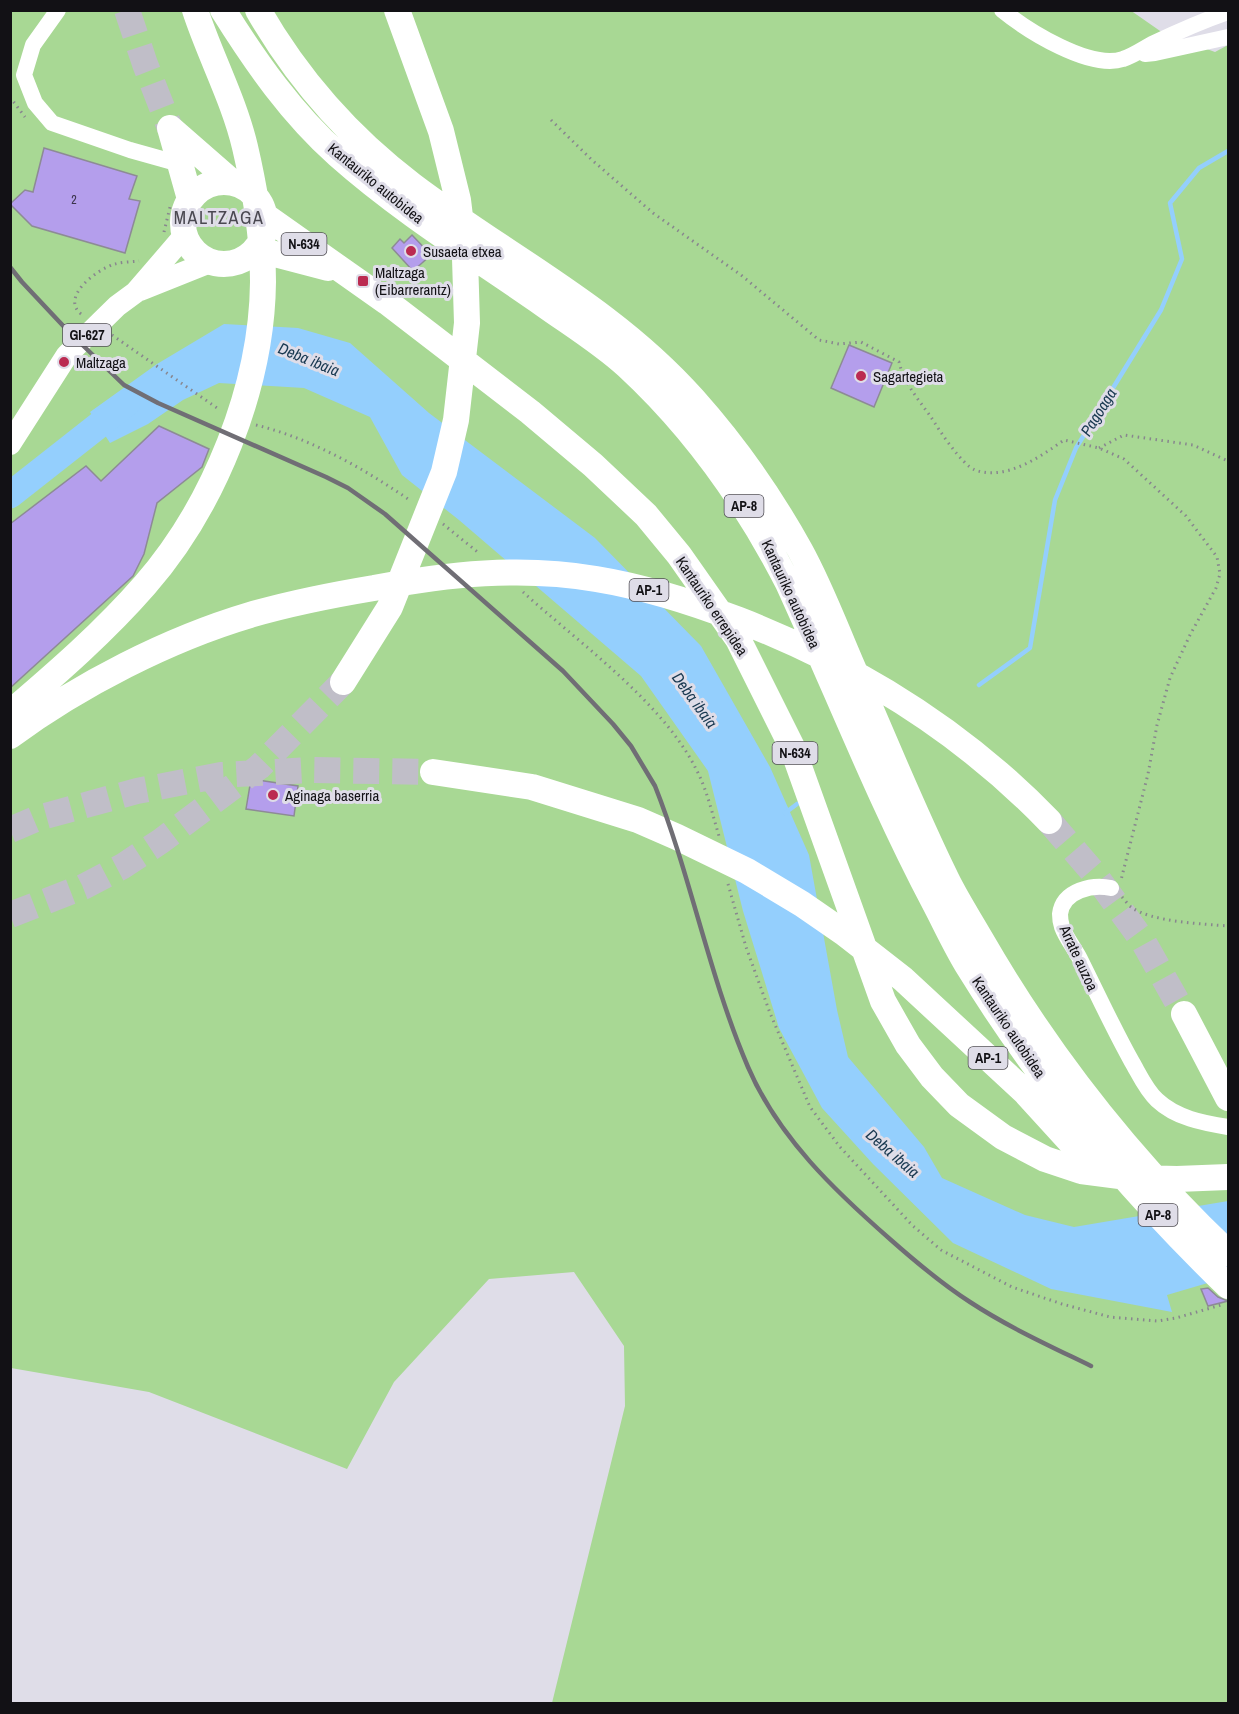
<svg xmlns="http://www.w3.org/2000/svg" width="1239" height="1714" font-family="'Archivo Narrow',sans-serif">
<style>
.green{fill:#a8d894}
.water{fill:#94cffd}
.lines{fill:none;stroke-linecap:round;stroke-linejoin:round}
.stream{stroke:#94cffd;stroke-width:4.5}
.river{stroke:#94cffd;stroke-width:27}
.building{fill:#b49eec;stroke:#8d8b95;stroke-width:1.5}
.highway-tunnel{stroke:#c0bec8;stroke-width:26;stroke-dasharray:26 13;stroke-linecap:butt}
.path{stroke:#88868e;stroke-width:3;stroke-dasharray:1.5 4.5;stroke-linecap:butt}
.minor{stroke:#fff;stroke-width:16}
.major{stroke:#fff;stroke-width:22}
.highway{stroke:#fff;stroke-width:26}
.rail{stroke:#706e75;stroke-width:4.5}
.poi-dot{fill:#bb2b51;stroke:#dfdde8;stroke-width:2}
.labels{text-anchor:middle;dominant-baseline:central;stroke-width:6;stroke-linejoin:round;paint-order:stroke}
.number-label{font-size:12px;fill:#3a344b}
.shield{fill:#dfdde8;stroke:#504e54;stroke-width:1.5}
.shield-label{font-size:14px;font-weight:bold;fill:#121115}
.street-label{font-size:15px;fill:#121115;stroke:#dfdde8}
.poi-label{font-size:15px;fill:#121115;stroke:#dfdde8;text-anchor:start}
.water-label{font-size:16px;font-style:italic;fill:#183850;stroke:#dfdde8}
.quarter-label{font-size:18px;letter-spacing:1.5px;fill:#4a4851;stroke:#dfdde8}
</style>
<rect width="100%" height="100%" fill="#dfdde8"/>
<path class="green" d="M 1130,10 L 1163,33 L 1215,52 L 1228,45 L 1228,1703 L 552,1703 L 625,1406 L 624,1346 L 574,1272 L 489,1279 L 394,1382 L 347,1469 L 149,1392 L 11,1368 L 10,11 Z"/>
<path class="water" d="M 224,324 L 298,328 L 350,343 L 429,413 L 595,538 L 701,646 L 770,767 L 809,855 L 837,1010 L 848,1057 L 924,1147 L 942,1178 L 1025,1215 L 1074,1227 L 1228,1201 L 1228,1277 L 1167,1295 L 1172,1312 L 1051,1289 L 953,1243 L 873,1164 L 822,1108 L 779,1028 L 743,911 L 708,771 L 641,676 L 459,520 L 402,475 L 370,417 L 304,388 L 219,383 L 183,400 L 148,424 L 110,443 L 90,412 L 157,364 Z"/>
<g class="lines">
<path class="stream" d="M 979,685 L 1030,648 L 1055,500 L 1076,448 L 1161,310 L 1182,259 L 1170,203 L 1199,168 L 1228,151
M 785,813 L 797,804"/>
<path class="river" d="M 10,495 L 127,403"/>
</g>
<path class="building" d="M 44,148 L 137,176 L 129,199 L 140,201 L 125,253 L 32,226 L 10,204 L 25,190 L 33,192 Z
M 412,235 L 431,255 L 413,271 L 392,248 L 400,239 L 404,243 Z
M 849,345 L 892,363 L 874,407 L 831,388 Z
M 159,426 L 209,449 L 202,467 L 157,503 L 144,554 L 133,576 L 10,688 L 10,524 L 86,466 L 101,481 Z
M 251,779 L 298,786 L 294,816 L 246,809 Z
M 1208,1288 L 1218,1297 L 1228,1301 L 1208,1306 L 1201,1289 Z"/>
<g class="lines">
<path class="highway-tunnel" d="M 127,10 L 145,64 L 170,128
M 1049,821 L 1092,871 L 1143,941 L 1184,1014
M 10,830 L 38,818 L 137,791 L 221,775 L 310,770 L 433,772
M 10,915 L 83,887 L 123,866 L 161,841 L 259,767 L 343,682"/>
<path class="path" d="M 10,97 L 25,117
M 551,120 L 592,160 L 653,213 L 741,275 L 819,340 L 839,344 L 861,342 L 899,362 C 904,383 918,399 931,417 C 939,430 962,465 975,470 C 1006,481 1040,457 1064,440 L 1099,448 L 1124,459 L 1186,516 L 1217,557 L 1220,574 L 1216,588 L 1190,635 L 1170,678 L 1157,725 L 1148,774 L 1121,880
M 164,232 L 171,203
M 81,314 C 60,297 97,269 115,264 C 122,262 131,262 139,261
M 112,335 L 220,410
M 256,425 C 312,439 363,468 411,501
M 1099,448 L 1124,435 L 1193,445 L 1228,461
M 443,524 L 480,554
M 523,592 C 578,642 661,701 695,767 C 707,789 712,813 719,836
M 728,884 L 746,947 L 770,1013 L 810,1107 L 840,1147 L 912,1225 L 941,1250 L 1012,1287 L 1062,1304 L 1110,1317 L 1157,1321 L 1176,1318 L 1221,1305
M 1122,897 C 1125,900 1128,905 1131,907 C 1151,922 1204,924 1228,926"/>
<path class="minor" d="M 58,10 L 33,45 L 24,75 L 35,103 L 52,123 L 130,150 L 180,164
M 1002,10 C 1028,31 1090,70 1123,59 C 1133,56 1143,49 1152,44 C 1177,32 1202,21 1228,12
M 1145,54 L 1155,53 L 1228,37
M 1111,888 C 1093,884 1063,890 1060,914 C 1060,917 1061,924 1062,927 C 1066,938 1075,949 1080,959 C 1097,993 1113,1028 1132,1062 C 1139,1074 1146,1090 1157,1100 C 1176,1118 1203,1123 1228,1127"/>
<path class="major" d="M 140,290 L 210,262
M 10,444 L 67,355 L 117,306 L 136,292 L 185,235"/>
<path class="highway" d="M 223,10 C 256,63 292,114 338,155 C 401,211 474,256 543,304 C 571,324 602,343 627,366 C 694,428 747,503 788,583 C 837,690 880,800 935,904 C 946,925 956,947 969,968 C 1041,1085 1130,1191 1228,1286
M 258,10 C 297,78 350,138 412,185 C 507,257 612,308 693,399 C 734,445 770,496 800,550 C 821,588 836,629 853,668 C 883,737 911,806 944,874 C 954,896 968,917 980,938 C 1047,1054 1131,1161 1228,1253
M 170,128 L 233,183
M 170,128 L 190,199
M183 223a41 41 0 1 1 82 0a41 41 0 1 1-82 0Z
M 265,216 L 387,302 L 530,412 L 593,465 L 646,515 L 679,555 L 738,639 L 792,747 L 883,1001 L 908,1045 L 932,1077 L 959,1105 L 1003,1137 L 1045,1159 L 1081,1171 L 1135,1178 L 1177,1179 L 1228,1177
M 256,249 L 328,268
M 343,682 L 390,607 L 444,472 L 456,420 L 467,323 L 465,258 L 458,200 L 441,131 L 397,10
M 10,713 C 58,672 104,632 145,585 C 214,506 262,387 263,282 C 263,237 255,190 245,147 C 234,100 210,56 195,10
M 10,736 C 79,685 169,639 250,615 C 291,603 332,595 374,588 C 447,574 522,566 596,579 C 645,587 692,602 739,620 C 855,665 962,731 1049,821
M 433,772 L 532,787 L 638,820 L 677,837 L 747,871 L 802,904 L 844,933 L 903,979 L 1025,1092 L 1097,1171
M 1184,1014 L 1228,1098"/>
<path class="rail" d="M 10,267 L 22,282 L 68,331 L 124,385 L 158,403 L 326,477 L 348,488 L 385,514 L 563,671 L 613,724 L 631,746 L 655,786 C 691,877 709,976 748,1067 C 778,1137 835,1191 891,1240 C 917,1263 942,1284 970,1302 C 1008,1327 1050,1346 1091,1366"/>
</g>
<g class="poi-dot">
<circle cx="411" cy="251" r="6"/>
<rect x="357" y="275" width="12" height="12" rx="3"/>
<circle cx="64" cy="362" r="6"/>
<circle cx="861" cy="376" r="6"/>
<circle cx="273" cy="795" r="6"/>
</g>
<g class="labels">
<g class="number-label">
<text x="74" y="200">2</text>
</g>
<g class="shield">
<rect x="281.5" y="233" width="45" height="22" rx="4.5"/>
<rect x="63" y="324" width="48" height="22" rx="4.5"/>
<rect x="724.5" y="495" width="39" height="22" rx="4.5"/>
<rect x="629.5" y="579" width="39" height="22" rx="4.5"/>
<rect x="772.5" y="742" width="45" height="22" rx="4.5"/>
<rect x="968.5" y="1047" width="39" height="22" rx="4.5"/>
<rect x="1138.5" y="1204" width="39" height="22" rx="4.5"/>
</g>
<g class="shield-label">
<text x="304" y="244">N-634</text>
<text x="87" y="335">GI-627</text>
<text x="744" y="506">AP-8</text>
<text x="649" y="590">AP-1</text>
<text x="795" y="753">N-634</text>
<text x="988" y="1058">AP-1</text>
<text x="1158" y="1215">AP-8</text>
</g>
<g class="street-label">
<text transform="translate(376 183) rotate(39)">Kantauriko autobidea</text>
<text transform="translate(791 594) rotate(65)">Kantauriko autobidea</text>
<text transform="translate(712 606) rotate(56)">Kantauriko errepidea</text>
<text transform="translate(1079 958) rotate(65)">Arrate auzoa</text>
<text transform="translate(1009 1027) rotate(56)">Kantauriko autobidea</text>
</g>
<g class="poi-label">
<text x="423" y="251">Susaeta etxea</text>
<text x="375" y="272">Maltzaga<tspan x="375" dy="17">(Eibarrerantz)</tspan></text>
<text x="76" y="362">Maltzaga</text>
<text x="873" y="376">Sagartegieta</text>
<text x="285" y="795">Aginaga baserria</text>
</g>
<g class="water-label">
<text transform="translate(309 359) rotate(22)">Deba ibaia</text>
<text transform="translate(1098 412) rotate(-58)">Pagoaga</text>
<text transform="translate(695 700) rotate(54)">Deba ibaia</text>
<text transform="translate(893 1153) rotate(41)">Deba ibaia</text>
</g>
<g class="quarter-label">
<text x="219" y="217">MALTZAGA</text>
</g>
</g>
<rect width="1239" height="1714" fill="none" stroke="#121115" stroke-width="24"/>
</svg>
